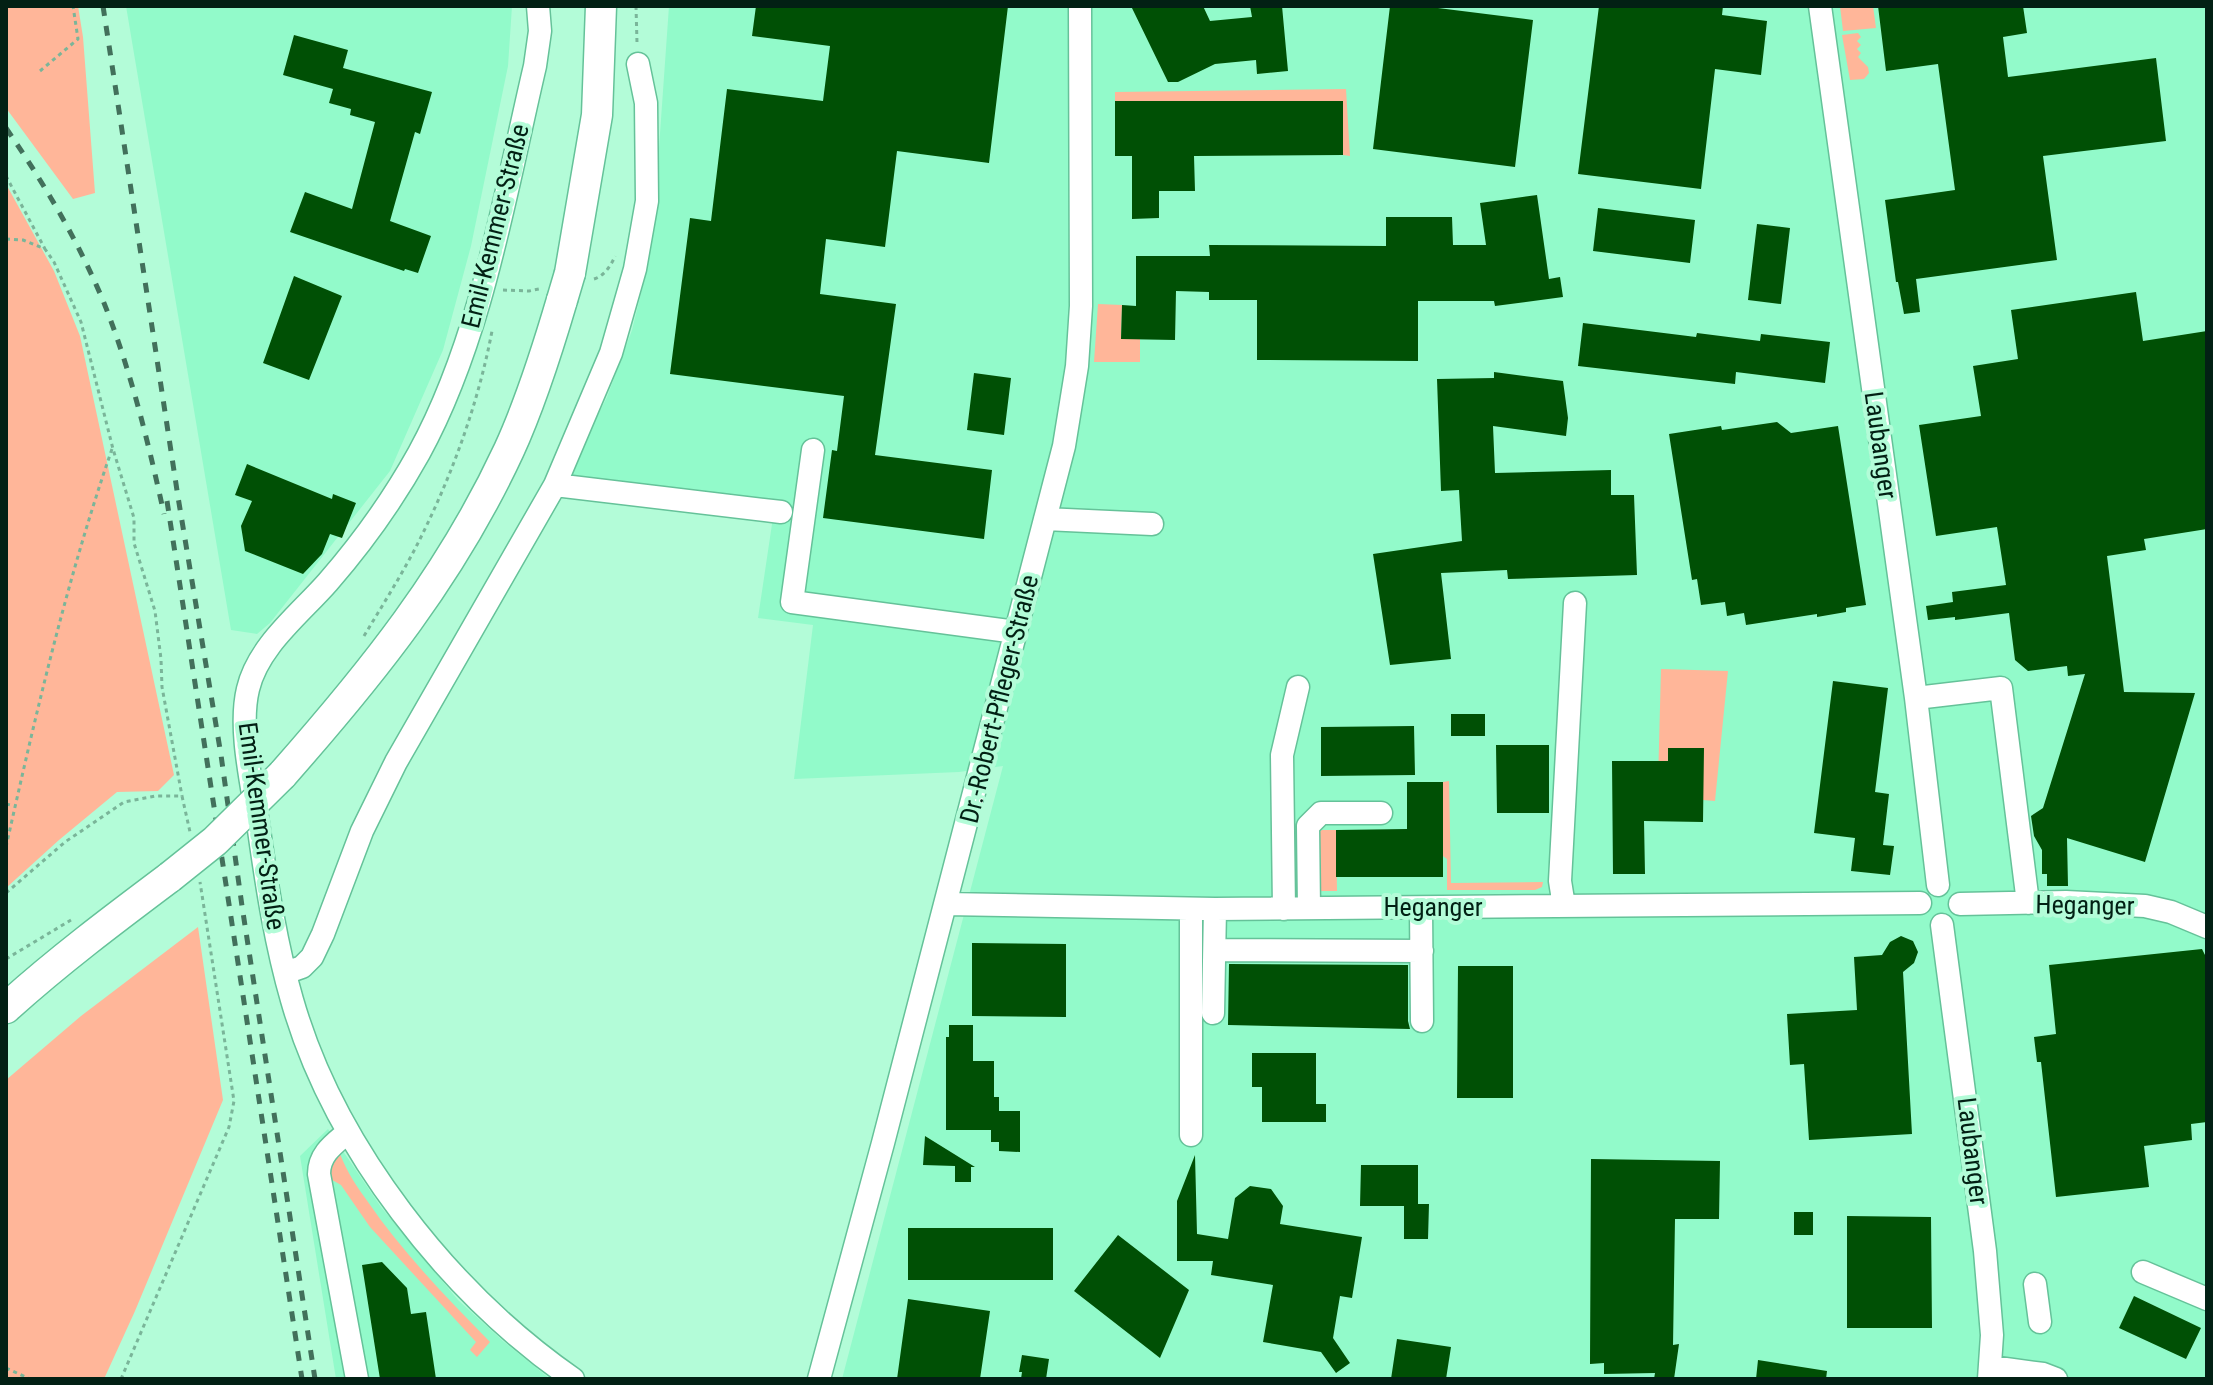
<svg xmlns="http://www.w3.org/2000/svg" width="2213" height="1385" font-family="'Roboto Condensed',sans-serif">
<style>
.built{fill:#92faca}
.green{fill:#ffb699}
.building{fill:#005005}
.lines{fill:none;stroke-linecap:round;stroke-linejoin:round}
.minor-casing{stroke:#65c299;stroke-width:25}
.major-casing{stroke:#65c299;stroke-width:33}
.path{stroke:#7ab599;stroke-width:3;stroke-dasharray:4 4;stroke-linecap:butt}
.minor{stroke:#fff;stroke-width:22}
.major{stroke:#fff;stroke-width:30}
.rail{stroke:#42705b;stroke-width:5;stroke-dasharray:10 10;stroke-linecap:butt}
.major-bridge-casing{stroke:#65c299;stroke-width:33;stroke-linecap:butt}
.major-bridge{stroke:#fff;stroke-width:30}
.labels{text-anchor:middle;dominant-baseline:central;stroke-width:8;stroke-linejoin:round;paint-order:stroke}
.street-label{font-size:26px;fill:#022014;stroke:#b3fcd8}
</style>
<rect width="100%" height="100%" fill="#b3fcd8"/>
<path class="built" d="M 126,6 L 512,6 L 508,66 L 471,246 L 443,350 L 390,471 L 270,623 L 257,634 L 231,630 Z
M 669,6 L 2207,6 L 2207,1379 L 842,1379 L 1003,766 L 959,772 L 794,779 L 813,625 L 758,618 L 775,504 L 567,476 L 607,397 L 632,330 L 648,265 L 656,190 Z
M 328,1129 L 381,1207 L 458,1300 L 503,1341 L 550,1379 L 336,1379 L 300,1156 Z"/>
<path class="green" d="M 6,6 L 78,6 L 83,37 L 95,193 L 73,199 L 6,108 Z
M 1840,6 L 1873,6 L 1876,28 L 1843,31 Z
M 1858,33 L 1861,37 L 1857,41 L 1861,45 L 1857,49 L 1861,53 L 1858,57 L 1868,67 L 1869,73 L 1864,79 L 1850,80 L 1842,35 Z
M 1346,89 L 1350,156 L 1343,155 L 1342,101 L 1115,101 L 1115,92 Z
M 6,184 L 54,271 L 80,336 L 174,775 L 158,791 L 117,792 L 59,840 L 6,888 Z
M 1098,304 L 1122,305 L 1121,339 L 1140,339 L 1140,362 L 1094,362 Z
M 1661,669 L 1728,671 L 1715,801 L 1703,800 L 1703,748 L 1668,748 L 1667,821 L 1657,821 Z
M 1449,781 L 1451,883 L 1543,882 L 1542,887 L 1535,890 L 1447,890 L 1447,859 L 1443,856 L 1443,782 Z
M 1322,830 L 1336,830 L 1337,891 L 1315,891 L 1319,832 Z
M 198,927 L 223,1100 L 135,1311 L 104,1379 L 6,1379 L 6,1080 L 81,1016 Z
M 340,1154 C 347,1172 357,1187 368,1202 C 403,1253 447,1298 490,1342 L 477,1357 L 470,1350 L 476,1342 L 370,1227 L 341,1185 L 334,1181 L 323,1178 L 332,1157 Z"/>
<path class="building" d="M 756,6 L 1008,6 L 989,163 L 897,151 L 885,247 L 826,239 L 820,294 L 896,304 L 875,455 L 992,470 L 984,539 L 823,518 L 832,450 L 837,451 L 844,396 L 670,374 L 690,218 L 711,221 L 727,89 L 823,101 L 830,46 L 752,36 Z
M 1131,6 L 1203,6 L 1210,21 L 1252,17 L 1250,6 L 1282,6 L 1288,71 L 1257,74 L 1256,60 L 1215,64 L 1178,82 L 1168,82 Z
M 1390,6 L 1422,6 L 1533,20 L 1515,167 L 1373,149 Z
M 1599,6 L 1723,6 L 1722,15 L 1767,21 L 1761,75 L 1715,69 L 1701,189 L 1578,174 Z
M 1878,6 L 2023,6 L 2027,33 L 2003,37 L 2008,77 L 2156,58 L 2166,141 L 2043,156 L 2057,260 L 1916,279 L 1920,312 L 1904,314 L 1898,282 L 1896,282 L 1885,200 L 1955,190 L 1938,64 L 1886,71 Z
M 294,35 L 348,50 L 343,68 L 432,92 L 420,134 L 415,132 L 390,221 L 431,236 L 418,273 L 405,269 L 404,271 L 290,232 L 305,192 L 352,209 L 375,122 L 350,115 L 351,109 L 329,103 L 333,89 L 283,75 Z
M 1115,101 L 1343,101 L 1343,155 L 1194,156 L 1195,191 L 1159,191 L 1159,218 L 1132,219 L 1132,156 L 1115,156 Z
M 1537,195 L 1549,279 L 1560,277 L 1563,297 L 1495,306 L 1494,301 L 1418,301 L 1418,361 L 1257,360 L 1257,300 L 1209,300 L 1209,292 L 1176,291 L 1175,340 L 1121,339 L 1122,305 L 1136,306 L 1136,256 L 1210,256 L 1209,245 L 1386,246 L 1386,217 L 1452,217 L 1453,245 L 1486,245 L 1480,203 Z
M 1598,208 L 1695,220 L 1690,263 L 1593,251 Z
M 1757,224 L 1790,228 L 1781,304 L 1748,300 Z
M 294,276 L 342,296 L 309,380 L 263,363 Z
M 2136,292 L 2143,341 L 2207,331 L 2207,529 L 2144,539 L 2146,550 L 2107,556 L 2124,692 L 2195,693 L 2145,862 L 2067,838 L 2068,886 L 2047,886 L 2047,874 L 2042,874 L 2042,850 L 2034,836 L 2031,816 L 2043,808 L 2085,674 L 2068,676 L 2067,666 L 2028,671 L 2015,660 L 2009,613 L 1955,620 L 1955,617 L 1928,620 L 1926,606 L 1953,602 L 1952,592 L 2006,585 L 1997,527 L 1936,536 L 1919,425 L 1981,416 L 1973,366 L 2018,359 L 2011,310 Z
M 1583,323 L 1696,337 L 1697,333 L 1760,341 L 1761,334 L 1830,342 L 1825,383 L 1736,372 L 1735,384 L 1578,366 Z
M 1494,372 L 1563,381 L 1568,418 L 1566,436 L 1493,426 L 1495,473 L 1611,470 L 1611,495 L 1634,495 L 1637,575 L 1508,579 L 1507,570 L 1441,573 L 1451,659 L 1390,665 L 1373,554 L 1462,541 L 1459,490 L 1441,491 L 1437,379 L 1494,378 Z
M 974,373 L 1011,378 L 1004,435 L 967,430 Z
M 1777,422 L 1791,433 L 1838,426 L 1866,605 L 1846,608 L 1846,612 L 1817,617 L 1817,614 L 1746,625 L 1744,613 L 1727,616 L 1725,602 L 1701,605 L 1697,579 L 1692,580 L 1669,434 L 1721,426 L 1722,430 Z
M 247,464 L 332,499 L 333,494 L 356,503 L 342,538 L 330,534 L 322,554 L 303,574 L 245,551 L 241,526 L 252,501 L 235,495 Z
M 1833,681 L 1888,688 L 1875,792 L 1889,794 L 1883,845 L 1894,846 L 1890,875 L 1851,871 L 1855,838 L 1814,833 Z
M 1451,714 L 1485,714 L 1485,736 L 1451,736 Z
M 1414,726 L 1415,775 L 1321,776 L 1321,727 Z
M 1496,745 L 1549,745 L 1549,813 L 1497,813 Z
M 1668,748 L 1704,748 L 1703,822 L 1644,821 L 1645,874 L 1613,874 L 1612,761 L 1668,761 Z
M 1407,782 L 1443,782 L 1443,877 L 1336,877 L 1336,830 L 1407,829 Z
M 1901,936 L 1913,941 L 1918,952 L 1914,963 L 1903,972 L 1912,1134 L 1809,1140 L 1804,1064 L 1790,1065 L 1787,1014 L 1857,1010 L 1854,957 L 1882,955 L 1890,942 Z
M 972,943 L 1066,944 L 1066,1017 L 972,1016 Z
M 2202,949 L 2207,959 L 2207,1122 L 2191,1124 L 2192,1140 L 2144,1146 L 2149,1187 L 2056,1197 L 2041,1062 L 2037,1062 L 2034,1037 L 2056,1034 L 2049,965 Z
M 1229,964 L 1408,965 L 1408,1021 L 1410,1029 L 1228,1025 Z
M 1458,966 L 1513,966 L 1513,1098 L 1457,1098 Z
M 949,1025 L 973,1025 L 973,1061 L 994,1061 L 994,1097 L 999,1097 L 999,1111 L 1020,1111 L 1020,1152 L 999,1151 L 999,1142 L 991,1142 L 991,1130 L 946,1130 L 946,1037 L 949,1037 Z
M 1252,1053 L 1316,1053 L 1316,1104 L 1326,1104 L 1326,1122 L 1262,1122 L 1262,1087 L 1252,1087 Z
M 925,1136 L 975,1167 L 971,1167 L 971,1182 L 955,1182 L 955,1166 L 923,1165 Z
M 1195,1155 L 1197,1234 L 1228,1239 L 1235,1198 L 1250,1186 L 1271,1189 L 1283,1206 L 1280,1224 L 1362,1237 L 1352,1298 L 1340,1296 L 1333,1338 L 1350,1363 L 1336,1373 L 1321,1352 L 1263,1342 L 1273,1285 L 1211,1275 L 1213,1261 L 1177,1261 L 1177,1201 Z
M 1591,1159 L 1720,1161 L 1719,1219 L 1675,1219 L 1673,1345 L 1679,1344 L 1674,1379 L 1654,1379 L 1655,1373 L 1604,1374 L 1604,1363 L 1590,1364 Z
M 1361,1165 L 1418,1165 L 1418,1204 L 1429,1204 L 1428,1239 L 1404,1239 L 1404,1206 L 1360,1206 Z
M 1794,1212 L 1813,1212 L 1813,1235 L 1794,1235 Z
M 1847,1216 L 1931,1217 L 1932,1328 L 1847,1328 Z
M 908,1228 L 1053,1228 L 1053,1280 L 908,1280 Z
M 1118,1235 L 1189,1290 L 1160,1358 L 1074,1291 Z
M 382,1262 L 407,1288 L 411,1314 L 426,1312 L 436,1379 L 380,1379 L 362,1265 Z
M 2134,1296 L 2201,1328 L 2186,1359 L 2119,1328 Z
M 908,1299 L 990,1311 L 980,1379 L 897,1379 Z
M 1397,1339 L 1451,1347 L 1446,1379 L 1391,1379 Z
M 1022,1355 L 1049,1359 L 1046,1379 L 1021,1379 L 1022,1372 L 1019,1372 Z
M 1758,1360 L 1827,1371 L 1826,1379 L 1756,1379 Z"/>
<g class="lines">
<g class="minor-casing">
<path id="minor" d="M 538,6 L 540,31 L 535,66 C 505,193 482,338 419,453 C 394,498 362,543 328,582 C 300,614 258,646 248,689 C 238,730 253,788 259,830 C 267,887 276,945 292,1000 C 334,1147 448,1292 573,1379
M 1820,6 L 1916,698 L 1938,885
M 813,450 L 792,602 L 1016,632
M 555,485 L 781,512
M 1045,519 L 1152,524
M 1916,698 L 2001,688 L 2028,903
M 946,904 L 1215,909 L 1920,903
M 1960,904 L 2066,902 L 2145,906 L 2171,912 L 2207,927
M 1564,906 L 1560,881 L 1575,603
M 1309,908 L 1308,826 L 1321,813 L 1381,813
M 1421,908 L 1422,1021
M 1191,909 L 1191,1135
M 1284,909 L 1282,755 L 1298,687
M 1942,925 L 1985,1251 L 1992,1335 L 1989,1379
M 1215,950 L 1422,951
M 285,973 L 302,967 L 312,957 L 323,934 L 362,831 L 396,762 L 555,485 L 611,353 L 635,269 L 647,201 L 646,103 L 638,64
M 1213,1013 L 1215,909
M 348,1132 C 334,1144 319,1154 319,1174 L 357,1379
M 2143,1272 L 2207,1299
M 2035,1284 L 2040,1322
M 1991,1367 L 2043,1374 L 2056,1379
M 819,1379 L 883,1143 L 1064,446 L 1077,366 L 1081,306 L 1080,6"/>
</g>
<g class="major-casing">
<path id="major" d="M 570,273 L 597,115 L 601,6
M 282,775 C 372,673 451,575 509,450 C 531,402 547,351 562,300
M 6,1008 C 58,961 114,919 170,877"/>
</g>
<path class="path" d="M 636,6 L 637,43
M 40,71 L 78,39 L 73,6
M 6,176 L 45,249
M 6,239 L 23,240 L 45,249 L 54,262 L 81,322 L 113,449 L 134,518 L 134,543 L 155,611 L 161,659 L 162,687 L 182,796
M 594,279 C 604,276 611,266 615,256
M 503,290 L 529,291 L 539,289
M 364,636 C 382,606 401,576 417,545 C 451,478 478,405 492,331
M 6,804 L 15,806
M 6,847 C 36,713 67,579 112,449
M 6,893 L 65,842 L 124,802 L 155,796 L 182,796 L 190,832
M 6,959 L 71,920
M 6,1368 L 30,1379
M 121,1379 L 229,1127 L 234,1101 L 200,882"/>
<use href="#minor" class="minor"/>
<use href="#major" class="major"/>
<path class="rail" d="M 103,6 L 178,497 L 221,755 L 242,906 L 315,1379
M 6,128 C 43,182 76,237 102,298 C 130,367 148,441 164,514
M 167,501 L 302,1379"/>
<g class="major-bridge-casing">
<path id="major-bridge" d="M 562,300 L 570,273
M 170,877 L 215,841 L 282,775"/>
</g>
<use href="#major-bridge" class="major-bridge"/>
</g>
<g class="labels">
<g class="street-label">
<text transform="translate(495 226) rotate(-76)">Emil-Kemmer-Straße</text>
<text transform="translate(1881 445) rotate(82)">Laubanger</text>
<text transform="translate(999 699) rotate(-76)">Dr.-Robert-Pfleger-Straße</text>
<text transform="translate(262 826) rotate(82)">Emil-Kemmer-Straße</text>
<text transform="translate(2085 905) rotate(1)">Heganger</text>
<text x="1433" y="907">Heganger</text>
<text transform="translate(1973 1151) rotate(83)">Laubanger</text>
</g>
</g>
<rect width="2213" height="1385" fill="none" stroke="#022014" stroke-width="16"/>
</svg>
